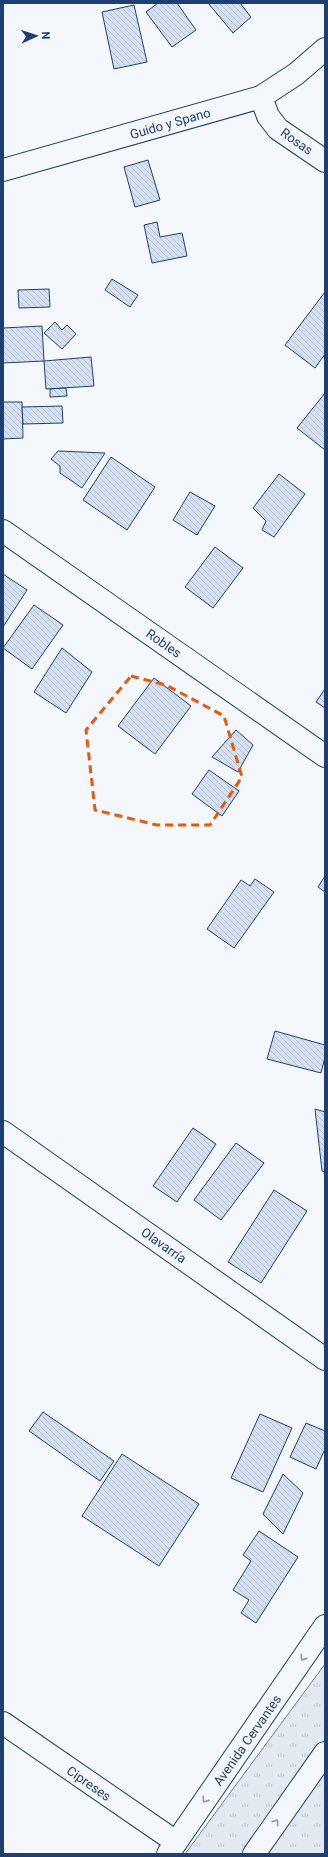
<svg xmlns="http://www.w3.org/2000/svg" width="328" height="1857" viewBox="0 0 328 1857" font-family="Roboto,sans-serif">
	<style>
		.grass { fill: url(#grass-tufts); stroke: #687fa3 }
		.building { fill: url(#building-back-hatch); stroke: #1d3f73 }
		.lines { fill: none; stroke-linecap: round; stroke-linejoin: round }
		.street-casing { stroke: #1d3f73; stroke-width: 24 }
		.secondary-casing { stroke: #1d3f73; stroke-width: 24 }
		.street { stroke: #f4f7fb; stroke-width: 22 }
		.secondary { stroke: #f4f7fb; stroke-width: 22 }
		.oneway { stroke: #889bb7 }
		.marked { fill: none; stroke: #e8590c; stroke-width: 3; stroke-dasharray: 8 5; stroke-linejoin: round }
		.labels { text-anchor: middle; stroke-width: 3; stroke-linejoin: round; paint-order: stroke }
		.street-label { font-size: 13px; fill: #1d3f73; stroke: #f4f7fb }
	</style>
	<defs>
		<pattern id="grass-tufts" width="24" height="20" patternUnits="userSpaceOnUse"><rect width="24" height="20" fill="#e3e9f0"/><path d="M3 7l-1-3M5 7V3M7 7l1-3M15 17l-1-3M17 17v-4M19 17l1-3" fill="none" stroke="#c2c9d1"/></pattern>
		<pattern id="building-back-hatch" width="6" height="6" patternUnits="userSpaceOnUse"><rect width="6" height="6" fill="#d5e0f0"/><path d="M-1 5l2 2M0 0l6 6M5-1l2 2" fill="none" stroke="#b6c1d1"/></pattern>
	</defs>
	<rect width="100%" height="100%" fill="#f4f7fb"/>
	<!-- grass -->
	<path class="grass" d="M 325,1664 L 325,1854 L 185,1854 Z"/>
	<!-- building -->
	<g class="building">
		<path d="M 158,3 L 177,3 L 196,30 L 172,47 L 146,12 Z"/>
		<path d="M 208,3 L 240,3 L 251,17 L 233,33 Z"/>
		<path d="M 134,5 L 147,62 L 114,69 L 102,12 Z"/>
		<path d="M 148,160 L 160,200 L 135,207 L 124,167 Z"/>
		<path d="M 157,222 L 160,237 L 182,233 L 187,256 L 152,263 L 144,225 Z"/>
		<path d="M 112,279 L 138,295 L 130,307 L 105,290 Z"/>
		<path d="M 49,289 L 50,307 L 19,308 L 18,290 Z"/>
		<path d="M 325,292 L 325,354 L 315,368 L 285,345 Z"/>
		<path d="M 55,322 L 62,330 L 67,325 L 76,334 L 62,349 L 44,333 Z"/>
		<path d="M 42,326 L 44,361 L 3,363 L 3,328 Z"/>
		<path d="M 91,357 L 94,386 L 46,389 L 44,361 Z"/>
		<path d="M 66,388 L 67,396 L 50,397 L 50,389 Z"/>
		<path d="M 325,393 L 325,450 L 297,428 Z"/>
		<path d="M 3,402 L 22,402 L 23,438 L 3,439 Z"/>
		<path d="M 62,406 L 63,423 L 23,424 L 22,407 Z"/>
		<path d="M 58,451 L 105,453 L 82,488 L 60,473 L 60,466 L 51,459 Z"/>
		<path d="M 111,457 L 155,487 L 127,530 L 83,500 Z"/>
		<path d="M 279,474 L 305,494 L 274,537 L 262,530 L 266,521 L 253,508 Z"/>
		<path d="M 190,492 L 215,506 L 197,535 L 173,520 Z"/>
		<path d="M 215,547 L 243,568 L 213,608 L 185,587 Z"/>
		<path d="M 3,574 L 27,590 L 3,627 Z"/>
		<path d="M 34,605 L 63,625 L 32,669 L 3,648 Z"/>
		<path d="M 62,648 L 92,672 L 66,713 L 34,692 Z"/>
		<path d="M 154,678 L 191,706 L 155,754 L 118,726 Z"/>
		<path d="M 325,689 L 325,708 L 316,702 Z"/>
		<path d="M 236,730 L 253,745 L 238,772 L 212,757 Z"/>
		<path d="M 209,770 L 239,791 L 222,816 L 192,794 Z"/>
		<path d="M 325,876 L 325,892 L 318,887 Z"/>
		<path d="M 255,879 L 274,892 L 234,948 L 207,929 L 241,880 L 250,886 Z"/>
		<path d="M 275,1031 L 325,1045 L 325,1057 L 321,1073 L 267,1059 Z"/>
		<path d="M 315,1109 L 325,1112 L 325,1172 L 322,1171 Z"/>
		<path d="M 193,1128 L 216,1144 L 177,1202 L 153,1186 Z"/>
		<path d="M 236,1143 L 264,1163 L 221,1220 L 194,1200 Z"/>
		<path d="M 274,1190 L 307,1211 L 261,1283 L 228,1262 Z"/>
		<path d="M 43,1412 L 114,1461 L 100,1481 L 29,1431 Z"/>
		<path d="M 260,1414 L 292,1428 L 263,1492 L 231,1478 Z"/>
		<path d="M 306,1423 L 325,1431 L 325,1449 L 316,1469 L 290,1457 Z"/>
		<path d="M 122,1454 L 199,1504 L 159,1566 L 82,1516 Z"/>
		<path d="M 283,1474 L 303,1493 L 283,1534 L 263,1514 Z"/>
		<path d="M 259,1531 L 298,1557 L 256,1623 L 241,1613 L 249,1600 L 233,1590 L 251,1561 L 243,1555 Z"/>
	</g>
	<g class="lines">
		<defs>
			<g id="street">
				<path d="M 261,97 L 268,116 L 278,129 L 325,161"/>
				<path d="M 3,170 L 261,97 L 296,74 L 325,49"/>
				<path d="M 3,531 L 325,756"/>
				<path d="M 3,1132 L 325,1359"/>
				<path d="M 3,1723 L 176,1842"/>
			</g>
			<g id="secondary">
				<path d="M 168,1854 L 325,1626"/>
				<path d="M 254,1854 L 325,1753"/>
			</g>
		</defs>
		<!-- street casing -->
		<use href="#street" class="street-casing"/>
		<!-- secondary casing -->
		<use href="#secondary" class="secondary-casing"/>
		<!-- street -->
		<use href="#street" class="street"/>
		<!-- secondary -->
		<use href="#secondary" class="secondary"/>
	</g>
	<!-- one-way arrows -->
	<defs><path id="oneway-chevron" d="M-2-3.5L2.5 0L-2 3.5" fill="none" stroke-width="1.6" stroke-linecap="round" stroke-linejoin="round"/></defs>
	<g class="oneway">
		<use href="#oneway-chevron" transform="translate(303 1658) rotate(125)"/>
		<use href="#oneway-chevron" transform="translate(205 1800) rotate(125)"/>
		<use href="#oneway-chevron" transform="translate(276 1822) rotate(-55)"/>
	</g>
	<!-- marked area -->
	<path class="marked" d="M 131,676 L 166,685 L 224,716 L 242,777 L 210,825 L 157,825 L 95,810 L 86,730 Z"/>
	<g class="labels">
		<!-- street labels -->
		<g class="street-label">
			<text transform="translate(170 123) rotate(-16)" y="5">Guido y Spano</text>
			<text transform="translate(297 141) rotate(35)" y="5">Rosas</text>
			<text transform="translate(164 643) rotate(35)" y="5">Robles</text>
			<text transform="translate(164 1245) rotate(35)" y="5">Olavarría</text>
			<text transform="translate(247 1740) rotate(-55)" y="5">Avenida Cervantes</text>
			<text transform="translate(89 1783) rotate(35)" y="5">Cipreses</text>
		</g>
	</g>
	<!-- border -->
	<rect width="328" height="1857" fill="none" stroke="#1d3f73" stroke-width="8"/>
	<!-- north arrow -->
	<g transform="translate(36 36) rotate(87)" stroke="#f4f7fb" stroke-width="3" paint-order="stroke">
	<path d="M0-3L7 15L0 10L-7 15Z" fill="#1d3f73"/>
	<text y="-6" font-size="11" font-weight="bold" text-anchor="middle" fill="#1d3f73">N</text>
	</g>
</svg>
